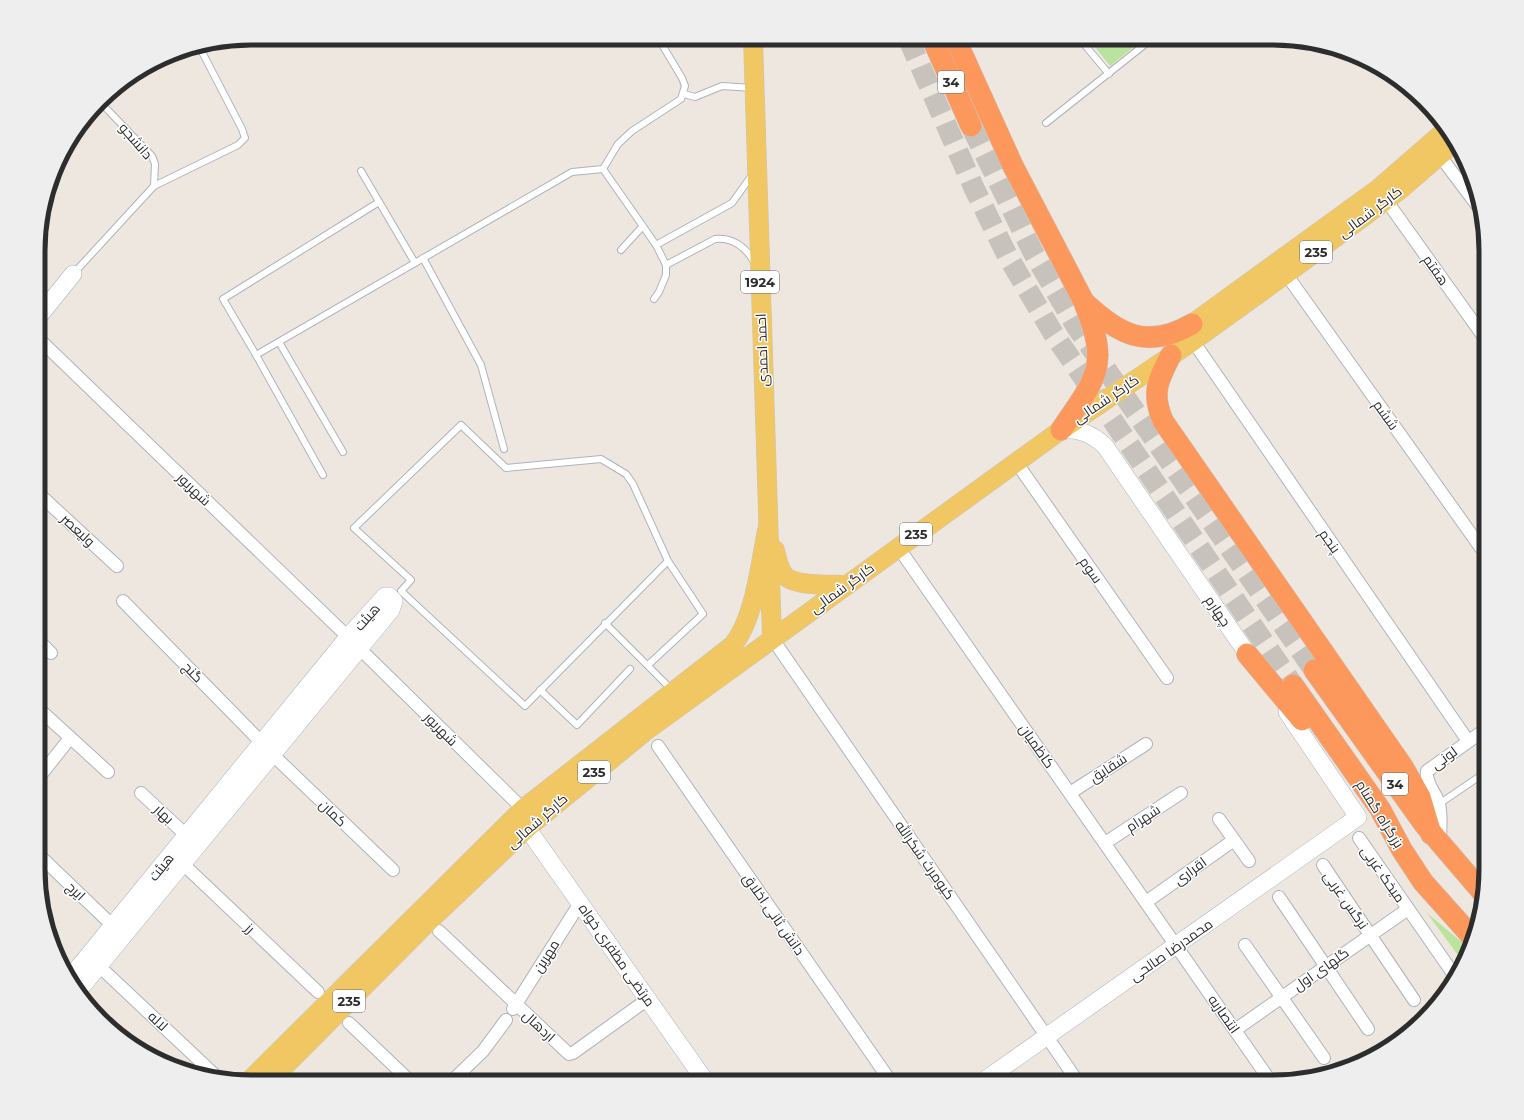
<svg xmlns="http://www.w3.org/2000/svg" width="1524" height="1120" viewBox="0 0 1524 1120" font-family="Montserrat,Cairo,sans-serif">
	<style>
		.green { fill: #bae49d }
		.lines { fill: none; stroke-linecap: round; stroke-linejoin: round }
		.highway-tunnel { stroke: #c7c2bc; stroke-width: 21; stroke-dasharray: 21 10; stroke-linecap: butt }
		.lane-casing { stroke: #b0b3bd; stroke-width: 8 }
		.street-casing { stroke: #b0b3bd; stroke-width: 14 }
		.secondary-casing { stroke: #b0b3bd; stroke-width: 18 }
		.primary-casing { stroke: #c8c8c8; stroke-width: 20 }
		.highway-casing { stroke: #c8c8c8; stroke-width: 22 }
		.lane { stroke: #fff; stroke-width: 6 }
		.street { stroke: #fff; stroke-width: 12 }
		.secondary { stroke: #fff; stroke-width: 17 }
		.primary { stroke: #f0c763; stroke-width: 19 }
		.highway { stroke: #fd985c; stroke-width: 21 }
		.labels { text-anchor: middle; stroke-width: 3; stroke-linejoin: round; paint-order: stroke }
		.shield { fill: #fff; stroke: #6c6c6c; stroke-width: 1 }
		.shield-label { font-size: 13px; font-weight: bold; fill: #2d2d2d }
		.street-label { font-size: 14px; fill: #2d2d2d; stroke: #fff }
		.rim { fill: none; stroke: #2d2d2d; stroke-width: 5 }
	</style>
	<rect width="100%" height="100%" fill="#eee7e0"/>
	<!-- green -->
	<g class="green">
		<path d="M 1088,38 L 1145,38 L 1110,66 Z"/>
		<path d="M 1427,913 L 1470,949 L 1463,962 Z"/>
	</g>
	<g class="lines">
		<!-- highway-tunnel -->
		<g class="highway-tunnel">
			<path d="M 908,38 L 974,188 L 1007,255 L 1053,333 L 1293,685"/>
			<path d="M 971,126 L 1034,254 L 1076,326 L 1314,670"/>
		</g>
		<defs>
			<g id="lane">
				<path d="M 1079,38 L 1109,74"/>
				<path d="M 684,94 L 695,97 L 722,86 L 753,88"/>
				<path d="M 101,103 L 152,156 L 155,164 L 154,186"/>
				<path d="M 1046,123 L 1153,38"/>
				<path d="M 603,169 L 618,144 L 632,131 L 681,99 L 685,86 L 682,78 L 658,38"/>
				<path d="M 361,171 L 415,263"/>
				<path d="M 656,245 L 732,203 L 752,175"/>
				<path d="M 621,250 L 642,227"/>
				<path d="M 423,258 L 481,365 L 504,449"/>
				<path d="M 666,265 L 715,239 C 732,237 746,247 754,262"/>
				<path d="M 74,273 L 154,186 L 238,145 L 245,138 L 242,129 L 200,48"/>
				<path d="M 279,342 L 343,452"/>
				<path d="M 256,355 L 223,299 L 379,202"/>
				<path d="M 323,475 L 256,355 L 572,172 L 603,169 L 656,245 L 666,265 L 666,275 L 659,292 L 654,299"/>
				<path d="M 605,623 L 672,690"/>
				<path d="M 648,665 L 703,614 L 668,561 L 633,484 L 626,474 L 601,459 L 506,468 L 461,425 L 354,528 L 411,580 L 401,591 L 525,706 L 668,561"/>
				<path d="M 540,690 L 577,725 L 630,669"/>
				<path d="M 1439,804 L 1486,772"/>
			</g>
			<g id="street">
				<path d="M 1440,156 L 1477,205"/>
				<path d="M 1386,200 L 1486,340"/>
				<path d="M 1286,274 L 1486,555"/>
				<path d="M 40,340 L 348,637"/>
				<path d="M 1193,341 L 1468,741"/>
				<path d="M 1016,462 L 1167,678"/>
				<path d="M 40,495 L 117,566"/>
				<path d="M 898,547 L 1271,1082"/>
				<path d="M 123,601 L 262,743"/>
				<path d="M 772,638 L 1078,1082"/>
				<path d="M 40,642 L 51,653"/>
				<path d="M 359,648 L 523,809"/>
				<path d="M 40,710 L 108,772"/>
				<path d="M 658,746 L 891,1082"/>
				<path d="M 273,755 L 393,870"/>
				<path d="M 40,776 L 70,738"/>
				<path d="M 141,793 L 187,836"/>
				<path d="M 1070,793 L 1146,744"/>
				<path d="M 1359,838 L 1452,972"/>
				<path d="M 1234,840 L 1249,861"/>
				<path d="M 1440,842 C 1440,830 1442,816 1439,804 C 1436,793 1425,783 1427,771 L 1486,729"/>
				<path d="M 1105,843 L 1181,793"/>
				<path d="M 40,856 L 113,926"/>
				<path d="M 183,864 L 318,992"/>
				<path d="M 1323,865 L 1414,1000"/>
				<path d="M 1279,897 L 1368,1029"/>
				<path d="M 1146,902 L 1234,840 L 1219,819"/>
				<path d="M 439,931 L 569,1054 L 573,1053 L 648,999"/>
				<path d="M 1245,945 L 1324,1058"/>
				<path d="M 99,966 L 217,1077"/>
				<path d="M 513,1009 L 580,903"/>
				<path d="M 349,1023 L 411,1082"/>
				<path d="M 1235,1030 L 1408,909"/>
				<path d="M 451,1082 L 483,1051 L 506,1020"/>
			</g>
			<g id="secondary">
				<path d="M 40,315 L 73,274"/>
				<path d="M 1061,430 C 1079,429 1091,433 1105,446 L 1255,665"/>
				<path d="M 527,828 L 706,1082"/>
				<path d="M 69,979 L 348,637 L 385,596 L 389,596 L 394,601 L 391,610 L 79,990"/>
				<path d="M 982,1082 L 1358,817 L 1287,712"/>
			</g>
			<g id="primary">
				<path d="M 753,38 L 772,638"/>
				<path d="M 1192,324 L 1378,189 L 1447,129"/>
				<path d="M 775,550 C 777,559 779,570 785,576 C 796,587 831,584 846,585"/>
				<path d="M 248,1082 L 523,809 L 733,645 C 756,616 760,562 768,526"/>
				<path d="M 269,1082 L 429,921 L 527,828 L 647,730 L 1061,430 L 1193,341 L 1286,274 L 1401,189 L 1455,142"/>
			</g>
			<g id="highway">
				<path d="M 932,38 L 971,126"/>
				<path d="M 955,38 L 1013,166 L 1084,302 C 1119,335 1147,350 1192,324"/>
				<path d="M 1171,355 C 1158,380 1151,393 1163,421 L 1403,767 L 1420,797 L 1431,834"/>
				<path d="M 1061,430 C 1096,378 1110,367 1085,305"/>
				<path d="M 1247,654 L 1302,720"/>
				<path d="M 1314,670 L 1424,824 L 1483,893"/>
				<path d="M 1293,685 L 1380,809 L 1402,850 L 1423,882 L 1473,938"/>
			</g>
		</defs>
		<!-- lane casing -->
		<use href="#lane" class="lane-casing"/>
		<!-- street casing -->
		<use href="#street" class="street-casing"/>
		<!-- secondary casing -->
		<use href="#secondary" class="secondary-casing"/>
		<!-- primary casing -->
		<use href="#primary" class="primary-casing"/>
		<!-- highway casing -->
		<use href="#highway" class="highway-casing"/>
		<!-- lane -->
		<use href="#lane" class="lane"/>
		<!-- street -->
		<use href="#street" class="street"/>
		<!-- secondary -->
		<use href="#secondary" class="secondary"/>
		<!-- primary -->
		<use href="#primary" class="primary"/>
		<!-- highway -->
		<use href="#highway" class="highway"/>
	</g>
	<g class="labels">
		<!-- shield labels -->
		<g class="shield">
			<rect x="938" y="71" width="26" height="22" rx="3"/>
			<rect x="1300" y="241" width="32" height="22" rx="3"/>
			<rect x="741" y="271" width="38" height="22" rx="3"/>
			<rect x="900" y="523" width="32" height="22" rx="3"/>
			<rect x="578" y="761" width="32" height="22" rx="3"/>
			<rect x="1382" y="773" width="26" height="22" rx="3"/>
			<rect x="333" y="990" width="32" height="22" rx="3"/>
		</g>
		<g class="shield-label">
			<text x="951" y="87">34</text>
			<text x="1316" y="257">235</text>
			<text x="760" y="287">1924</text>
			<text x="916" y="539">235</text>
			<text x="594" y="777">235</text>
			<text x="1395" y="789">34</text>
			<text x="349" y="1006">235</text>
		</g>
		<!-- street labels -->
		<g class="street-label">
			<text transform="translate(136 141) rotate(49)" y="5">دانشجو</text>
			<text transform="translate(1370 212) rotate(-37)" y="5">کارگر شمالی</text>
			<text transform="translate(1436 270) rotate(55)" y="5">هفتم</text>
			<text transform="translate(762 350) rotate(-92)" y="5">احمد احمدی</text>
			<text transform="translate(1106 399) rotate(-34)" y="5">کارگر شمالی</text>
			<text transform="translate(1386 415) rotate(55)" y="5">ششم</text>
			<text transform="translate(194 489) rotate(44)" y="5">شهریور</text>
			<text transform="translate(78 530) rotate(43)" y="5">ولیعصر</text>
			<text transform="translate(1330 541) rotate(55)" y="5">پنجم</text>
			<text transform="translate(1091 570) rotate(55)" y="5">سوم</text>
			<text transform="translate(842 588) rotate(-36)" y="5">کارگر شمالی</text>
			<text transform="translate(1218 611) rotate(56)" y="5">چهارم</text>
			<text transform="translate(367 617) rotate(-48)" y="5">هیئت</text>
			<text transform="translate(193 672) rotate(46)" y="5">گنج</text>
			<text transform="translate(441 729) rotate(45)" y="5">شهریور</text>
			<text transform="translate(1037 746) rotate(55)" y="5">کاظمیان</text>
			<text transform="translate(1444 758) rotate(-36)" y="5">لونی</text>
			<text transform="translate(1108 768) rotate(-33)" y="5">شقایق</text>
			<text transform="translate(333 813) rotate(44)" y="5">کمان</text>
			<text transform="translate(164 814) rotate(43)" y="5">بهار</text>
			<text transform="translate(1380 814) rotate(58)" y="5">بزرگراه گمنام</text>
			<text transform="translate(1143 818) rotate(-33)" y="5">شهرام</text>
			<text transform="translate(537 821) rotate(-41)" y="5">کارگر شمالی</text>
			<text transform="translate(925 860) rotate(55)" y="5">کیومرث شکرالله</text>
			<text transform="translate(161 867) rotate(-51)" y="5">هیئت</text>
			<text transform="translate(1190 871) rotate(-36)" y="5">اقراری</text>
			<text transform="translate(1383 874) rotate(55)" y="5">میخک غربی</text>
			<text transform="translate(76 891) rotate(44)" y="5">ایرج</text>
			<text transform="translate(1346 900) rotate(55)" y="5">نرگس غربی</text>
			<text transform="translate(774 914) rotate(55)" y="5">دانش ثانی اخلاق</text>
			<text transform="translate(250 928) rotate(43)" y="5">رز</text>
			<text transform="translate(1171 950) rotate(-35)" y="5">محمدرضا صالحی</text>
			<text transform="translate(617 955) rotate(55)" y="5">مرتضی مظفری خواه</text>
			<text transform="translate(546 956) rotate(-57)" y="5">مهرین</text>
			<text transform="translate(1321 969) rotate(-35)" y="5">گلهای اول</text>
			<text transform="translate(1224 1014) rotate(55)" y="5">انتصاریه</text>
			<text transform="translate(158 1021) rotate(43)" y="5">لاله</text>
			<text transform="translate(539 1026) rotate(43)" y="5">اردهال</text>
		</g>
	</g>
	<!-- crop -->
	<path d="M0 0H1524V1120H0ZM251 45H1273A206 206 0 0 1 1479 251V869A206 206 0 0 1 1273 1075H251A206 206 0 0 1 45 869V251A206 206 0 0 1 251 45Z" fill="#eee" fill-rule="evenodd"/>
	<path class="rim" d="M251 45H1273A206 206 0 0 1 1479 251V869A206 206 0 0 1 1273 1075H251A206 206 0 0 1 45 869V251A206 206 0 0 1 251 45Z"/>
</svg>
